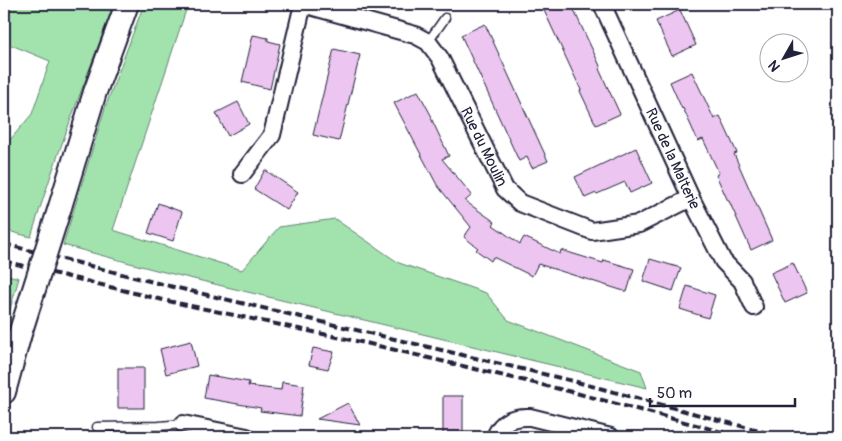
<svg xmlns="http://www.w3.org/2000/svg" width="842" height="441" viewBox="0 0 842 441" font-family="Pangolin,sans-serif">
	<style>
		.green { fill: #a2e3ad; stroke: #628274 }
		.building { fill: #ecc6f0; stroke: #22223b }
		.lines { fill: none; stroke-linecap: round; stroke-linejoin: round }
		.service-casing { stroke: #22223b; stroke-width: 11 }
		.minor-casing { stroke: #22223b; stroke-width: 20 }
		.secondary-casing { stroke: #22223b; stroke-width: 26 }
		.service { stroke: #fff; stroke-width: 8 }
		.minor { stroke: #fff; stroke-width: 16 }
		.secondary { stroke: #fff; stroke-width: 22 }
		.rail { stroke: #22223b; stroke-width: 4; stroke-dasharray: 8 4; stroke-linecap: butt }
		.secondary-bridge-casing { stroke: #22223b; stroke-width: 26; stroke-linecap: butt }
		.secondary-bridge { stroke: #fff; stroke-width: 22 }
		.labels { text-anchor: middle; stroke-width: 4; stroke-linejoin: round; paint-order: stroke }
		.street-label { font-size: 15px; fill: #22223b; stroke: #fff }
	</style>
	<rect width="100%" height="100%" fill="#fff"/>
	<filter id="ink" filterUnits="userSpaceOnUse"><feTurbulence type="fractalNoise" baseFrequency=".02" numOctaves="2"/><feDisplacementMap in="SourceGraphic" scale="10" xChannelSelector="R" yChannelSelector="G"/><feConvolveMatrix kernelMatrix="1 2 1 2 8 2 1 2 1" color-interpolation-filters="sRGB"/></filter>
	<g filter="url(#ink)">
		<!-- green -->
		<g class="green">
			<path d="M 4,4 L 114,4 C 85,81 55,158 31,237 L 4,230 L 4,170 L 9,154 L 4,152 L 4,147 L 32,114 L 50,61 L 4,42 Z"/>
			<path d="M 144,4 L 188,4 L 113,230 L 242,270 L 279,227 L 335,219 L 399,263 L 486,293 L 508,320 L 641,371 L 647,388 L 156,270 L 63,245 L 105,108 Z"/>
			<path d="M 4,274 L 19,278 L 4,330 Z"/>
		</g>
		<!-- building -->
		<g class="building">
			<path d="M 541,4 L 571,4 L 601,68 L 599,69 L 620,114 L 596,125 L 580,91 L 581,90 Z"/>
			<path d="M 680,10 L 696,45 L 672,56 L 656,21 Z"/>
			<path d="M 485,24 L 548,161 L 532,168 L 527,157 L 519,161 L 461,35 Z"/>
			<path d="M 253,35 L 268,38 L 268,41 L 280,44 L 270,89 L 242,82 Z"/>
			<path d="M 334,49 L 360,55 L 339,141 L 313,135 Z"/>
			<path d="M 692,72 L 714,119 L 720,116 L 737,153 L 734,154 L 772,240 L 751,250 L 729,201 L 728,201 L 716,175 L 719,173 L 703,139 L 698,141 L 683,108 L 682,109 L 670,82 Z"/>
			<path d="M 418,91 L 432,117 L 431,118 L 449,156 L 442,159 L 472,195 L 465,201 L 495,222 L 493,225 L 520,244 L 524,237 L 560,254 L 561,250 L 603,263 L 604,260 L 634,269 L 627,292 L 538,264 L 532,276 L 493,257 L 491,261 L 476,250 L 478,248 L 464,237 L 471,227 L 437,185 L 394,103 Z"/>
			<path d="M 238,102 L 249,124 L 228,136 L 216,113 Z"/>
			<path d="M 636,148 L 652,183 L 630,193 L 625,182 L 597,194 L 596,193 L 585,198 L 575,177 Z"/>
			<path d="M 265,170 L 298,192 L 287,210 L 254,189 Z"/>
			<path d="M 158,203 L 182,212 L 173,241 L 148,233 Z"/>
			<path d="M 650,259 L 681,268 L 673,291 L 643,281 Z"/>
			<path d="M 793,263 L 807,293 L 785,303 L 771,273 Z"/>
			<path d="M 687,286 L 715,295 L 708,318 L 680,309 Z"/>
			<path d="M 191,341 L 197,366 L 166,374 L 160,349 Z"/>
			<path d="M 313,348 L 334,352 L 328,369 L 309,365 Z"/>
			<rect x="118" y="368" width="26" height="40"/>
			<path d="M 208,375 L 249,382 L 248,386 L 281,390 L 282,382 L 304,385 L 300,416 L 260,411 L 261,408 L 204,398 Z"/>
			<rect x="443" y="396" width="20" height="41"/>
			<path d="M 348,403 L 360,425 L 317,419 Z"/>
		</g>
		<g class="lines">
			<defs>
				<g id="service">
					<path d="M 428,42 L 445,18"/>
					<path d="M 97,427 L 159,426 L 183,424"/>
				</g>
				<g id="minor">
					<path id="s1" d="M 303,4 L 415,35 L 428,42 L 440,58 L 505,189 L 520,203 L 592,231 L 639,224 L 691,198"/>
					<path id="s2" d="M 602,4 L 691,198 L 723,261 L 742,281 L 754,307"/>
					<path d="M 242,174 L 272,135 L 303,4"/>
					<path d="M 183,424 L 247,437"/>
					<path d="M 495,437 C 501,421 513,416 530,417 L 611,437"/>
				</g>
				<g id="secondary">
					<path d="M 60,207 L 95,92 L 127,4"/>
					<path d="M 4,392 L 19,337"/>
				</g>
			</defs>
			<!-- service casing -->
			<use href="#service" class="service-casing"/>
			<!-- minor casing -->
			<use href="#minor" class="minor-casing"/>
			<!-- secondary casing -->
			<use href="#secondary" class="secondary-casing"/>
			<!-- service -->
			<use href="#service" class="service"/>
			<!-- minor -->
			<use href="#minor" class="minor"/>
			<!-- secondary -->
			<use href="#secondary" class="secondary"/>
			<!-- rail -->
			<g class="rail">
				<path d="M 4,244 L 165,285 L 573,381 L 782,437"/>
				<path d="M 4,261 L 163,300 L 370,344 L 572,392 L 741,437"/>
			</g>
			<defs>
				<path id="secondary-bridge" d="M 19,337 L 60,207"/>
			</defs>
			<!-- secondary-bridge casing -->
			<use href="#secondary-bridge" class="secondary-bridge-casing"/>
			<!-- secondary-bridge -->
			<use href="#secondary-bridge" class="secondary-bridge"/>
		</g>
	</g>
	<g class="labels">
		<!-- street labels -->
		<g class="street-label">
			<text dy="5" stroke="none"><textPath href="#s1" startOffset="250">Rue du Moulin</textPath></text>
			<text dy="5" stroke="none"><textPath href="#s2" startOffset="170">Rue de la Malterie</textPath></text>
		</g>
	</g>
	<!-- margin -->
	<rect width="842" height="441" fill="none" stroke="#fff" stroke-width="20"/>
	<rect x="10" y="10" width="822" height="421" fill="none" stroke="#22223b" stroke-width="2" filter="url(#ink)"/>
	<!-- north arrow -->
	<g transform="translate(784 58) rotate(231)"><circle r="24" fill="#ffffff" stroke="#a7a7b1"/>
	<path d="M0-4L9 19L0 12L-9 19Z" fill="#22223b"/>
	<text y="-8" font-size="14" font-weight="bold" text-anchor="middle" fill="#22223b">N</text>
	</g>
	<!-- scale -->
	<path d="M650 398v8h145v-8" fill="none" stroke="#22223b" stroke-width="2.5"/>
	<text x="657" y="398" font-size="15" fill="#22223b" stroke="#ffffff" stroke-width="4" paint-order="stroke">50 m</text>
</svg>
